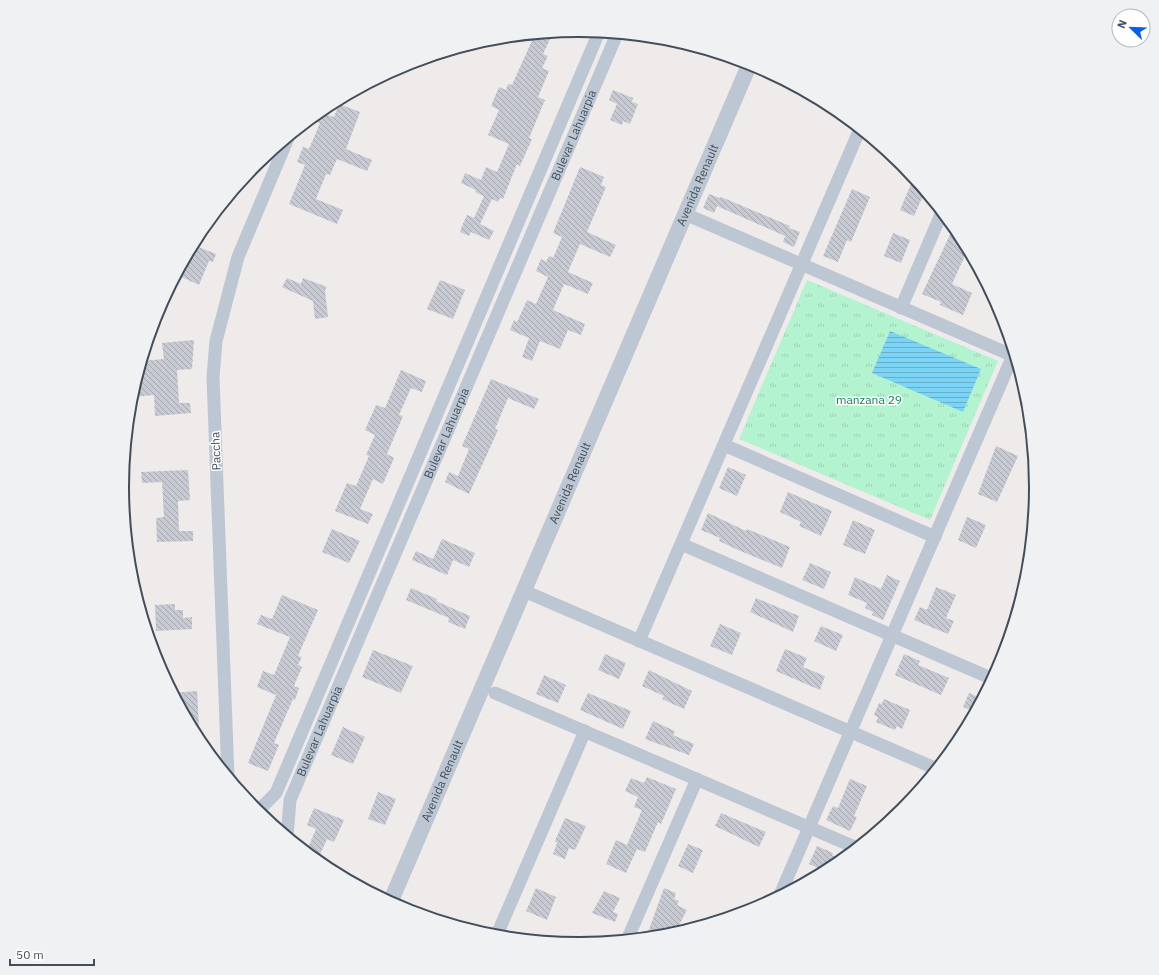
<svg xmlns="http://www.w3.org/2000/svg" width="1159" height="975" viewBox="0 0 1159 975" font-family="'IBM Plex Sans',sans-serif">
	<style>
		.park { fill: url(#park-tufts) }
		.water { fill: url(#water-rules) }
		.building { fill: url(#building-back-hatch) }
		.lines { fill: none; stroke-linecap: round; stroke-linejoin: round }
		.minor { stroke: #bdc7d3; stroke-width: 13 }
		.tertiary { stroke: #bdc7d3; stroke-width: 16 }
		.labels { text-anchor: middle; stroke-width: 3; stroke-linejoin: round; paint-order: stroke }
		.street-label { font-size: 12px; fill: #424e5b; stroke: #fff }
		.park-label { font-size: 12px; fill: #0c834f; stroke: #fff }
		.rim { fill: none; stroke: #424e5b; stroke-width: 2 }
	</style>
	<defs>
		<pattern id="park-tufts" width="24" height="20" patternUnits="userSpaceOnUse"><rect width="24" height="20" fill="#b3f3d0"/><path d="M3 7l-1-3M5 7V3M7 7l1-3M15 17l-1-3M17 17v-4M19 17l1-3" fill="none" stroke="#9bd2b5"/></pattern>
		<pattern id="water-rules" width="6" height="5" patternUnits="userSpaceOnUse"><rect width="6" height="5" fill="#7bd4f5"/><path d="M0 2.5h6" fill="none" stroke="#66aec9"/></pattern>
		<pattern id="building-back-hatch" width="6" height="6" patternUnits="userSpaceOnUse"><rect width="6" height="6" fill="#c7cad2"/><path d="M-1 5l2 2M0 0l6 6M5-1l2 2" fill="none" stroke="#a3a6ad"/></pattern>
	</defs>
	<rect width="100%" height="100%" fill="#efebeb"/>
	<!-- park -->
	<path class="park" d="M 807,280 L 998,361 L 930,520 L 739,439 Z"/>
	<!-- water -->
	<path class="water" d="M 890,331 L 981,369 L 963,412 L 872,373 Z"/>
	<!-- building -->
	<g class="building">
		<path d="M 553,33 L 543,54 L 548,56 L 542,68 L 549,71 L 538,97 L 545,100 L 529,138 L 532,139 L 520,166 L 517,164 L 503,199 L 500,198 L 498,202 L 492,199 L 480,224 L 494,231 L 489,240 L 471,232 L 469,236 L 460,232 L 462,226 L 467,215 L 474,218 L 484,196 L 475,192 L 476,190 L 461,183 L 465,173 L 481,180 L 486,167 L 497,172 L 509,144 L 488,135 L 499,110 L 491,106 L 499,87 L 506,90 L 508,84 L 512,85 L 535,34 Z"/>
		<path d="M 613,90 L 633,98 L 632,102 L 638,104 L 630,124 L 623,121 L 622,125 L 610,120 L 617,104 L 609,100 Z"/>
		<path d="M 339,104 L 360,112 L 346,149 L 372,160 L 367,171 L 337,159 L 330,175 L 326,174 L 316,199 L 343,210 L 337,224 L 289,204 L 305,165 L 297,162 L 303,147 L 309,149 L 320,123 L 316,122 L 319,112 L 334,117 Z"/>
		<path d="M 580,167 L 604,177 L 601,185 L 606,187 L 587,232 L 616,245 L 610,257 L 580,244 L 568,272 L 593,283 L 588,294 L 564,284 L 553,310 L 585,324 L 581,335 L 568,330 L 560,349 L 540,341 L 532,361 L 522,357 L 529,338 L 510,330 L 514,320 L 517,322 L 527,300 L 536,304 L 548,277 L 536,271 L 541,259 L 546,262 L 549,256 L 553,258 L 562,237 L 553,233 Z"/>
		<path d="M 914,177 L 925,191 L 914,216 L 900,210 Z"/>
		<path d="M 852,189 L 870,197 L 851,242 L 847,240 L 838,262 L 823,256 Z"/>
		<path d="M 709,194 L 720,198 L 721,197 L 790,226 L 789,228 L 800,232 L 794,247 L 783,242 L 785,236 L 717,206 L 714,213 L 703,208 Z"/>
		<path d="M 954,226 L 968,249 L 952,284 L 972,293 L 963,315 L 940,305 L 941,302 L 922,294 Z"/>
		<path d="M 893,233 L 910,240 L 901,263 L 884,256 Z"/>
		<path d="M 196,246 L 216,254 L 213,262 L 209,261 L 199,285 L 177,275 L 189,251 L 194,253 Z"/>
		<path d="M 287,278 L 301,284 L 303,278 L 327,287 L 325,290 L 328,317 L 315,319 L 313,301 L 282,287 Z"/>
		<path d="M 440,280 L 465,290 L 453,319 L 427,309 Z"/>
		<path d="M 194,340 L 192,369 L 177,370 L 179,403 L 190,403 L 191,413 L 155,416 L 154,395 L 134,397 L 134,388 L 142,361 L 164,359 L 162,343 Z"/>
		<path d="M 401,370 L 426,381 L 422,392 L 411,388 L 399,415 L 403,416 L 387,454 L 394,458 L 383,484 L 373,479 L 360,509 L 373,514 L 368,524 L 335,511 L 347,483 L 356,486 L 369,456 L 366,455 L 375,435 L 365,430 L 376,405 L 385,408 Z"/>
		<path d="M 491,379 L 539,399 L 534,409 L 508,398 L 495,429 L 498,430 L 469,494 L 445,482 L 449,472 L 458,476 L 469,449 L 462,446 Z"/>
		<path d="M 996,446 L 1018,456 L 997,502 L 978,494 Z"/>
		<path d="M 728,467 L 746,475 L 737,496 L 719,488 Z"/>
		<path d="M 188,470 L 190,500 L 178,501 L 179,531 L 193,531 L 193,541 L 157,542 L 156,518 L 164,517 L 162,482 L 142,483 L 141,472 Z"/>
		<path d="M 788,492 L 832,511 L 821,536 L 799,526 L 801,522 L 780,512 Z"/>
		<path d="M 708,513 L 746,531 L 747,529 L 790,547 L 782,568 L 738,550 L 719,541 L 720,538 L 701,530 Z"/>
		<path d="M 967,517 L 986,525 L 976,548 L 958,540 Z"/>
		<path d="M 853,520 L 875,530 L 865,554 L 843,545 Z"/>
		<path d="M 332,529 L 360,541 L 349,563 L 322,552 Z"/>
		<path d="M 442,539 L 475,553 L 469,567 L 453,560 L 447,575 L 412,560 L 416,551 L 433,559 Z"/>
		<path d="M 810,563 L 831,572 L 824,589 L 802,580 Z"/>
		<path d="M 887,575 L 900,581 L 883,620 L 872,615 L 873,612 L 865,608 L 867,603 L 848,595 L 855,577 L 881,589 Z"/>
		<path d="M 936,587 L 956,595 L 946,618 L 954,621 L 948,634 L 914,620 L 920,607 L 927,610 Z"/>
		<path d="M 411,588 L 437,599 L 436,601 L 470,616 L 465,629 L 448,622 L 449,618 L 406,600 Z"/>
		<path d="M 282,595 L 318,610 L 298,656 L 302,657 L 298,665 L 302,667 L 294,686 L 299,688 L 295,700 L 293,699 L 274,743 L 279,745 L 268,771 L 248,763 L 276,695 L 257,687 L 263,671 L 274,675 L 290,637 L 257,624 L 261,615 L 272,619 Z"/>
		<path d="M 756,598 L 799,616 L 793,632 L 750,612 Z"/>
		<path d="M 175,604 L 175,610 L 183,610 L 183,618 L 192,617 L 192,629 L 156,631 L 155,605 Z"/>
		<path d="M 720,624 L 741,633 L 732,655 L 710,646 Z"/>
		<path d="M 821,626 L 843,635 L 836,651 L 814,641 Z"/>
		<path d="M 785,649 L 807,658 L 803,667 L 825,676 L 820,690 L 776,671 Z"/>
		<path d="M 373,650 L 413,666 L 401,693 L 362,677 Z"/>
		<path d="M 605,654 L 626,663 L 619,679 L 598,670 Z"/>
		<path d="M 904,654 L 920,661 L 918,665 L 949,678 L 941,695 L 895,675 Z"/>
		<path d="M 649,670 L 692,691 L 684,709 L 662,699 L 664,696 L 642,686 Z"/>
		<path d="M 544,675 L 566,685 L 558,703 L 536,694 Z"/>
		<path d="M 197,691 L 200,743 L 187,720 L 186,704 L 179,704 L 173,693 Z"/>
		<path d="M 588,693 L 631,711 L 623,729 L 580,710 Z"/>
		<path d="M 969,693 L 983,699 L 976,712 L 963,707 Z"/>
		<path d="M 884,699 L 910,710 L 902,729 L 897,726 L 895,730 L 876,722 L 878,717 L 874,715 L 879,703 L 882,704 Z"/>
		<path d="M 653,721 L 675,731 L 673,735 L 694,744 L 689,755 L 645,739 Z"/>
		<path d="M 343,727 L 365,737 L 353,764 L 331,755 Z"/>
		<path d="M 647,777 L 676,789 L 661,824 L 658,822 L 645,852 L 637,849 L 626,873 L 606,864 L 616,840 L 627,845 L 642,810 L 634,807 L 638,797 L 625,791 L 631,778 L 644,783 Z"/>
		<path d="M 850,779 L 867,786 L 854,816 L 857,817 L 850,831 L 826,820 L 833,806 L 838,808 Z"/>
		<path d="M 378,792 L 396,799 L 385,825 L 368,819 Z"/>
		<path d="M 314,808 L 344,820 L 334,842 L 327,839 L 317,861 L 306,852 L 316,829 L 307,825 Z"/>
		<path d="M 721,813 L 766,832 L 759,847 L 715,826 Z"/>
		<path d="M 565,818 L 586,826 L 575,850 L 569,848 L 565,859 L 553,854 L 557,843 L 555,841 Z"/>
		<path d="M 688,844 L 703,850 L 693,873 L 678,866 Z"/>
		<path d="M 817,846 L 833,853 L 832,855 L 843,860 L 827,872 L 809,864 Z"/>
		<path d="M 536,888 L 556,897 L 547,920 L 526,911 Z"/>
		<path d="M 664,888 L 676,893 L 674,899 L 679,901 L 677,905 L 687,910 L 674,935 L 652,938 L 647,935 Z"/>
		<path d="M 604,891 L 620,898 L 613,912 L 618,914 L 615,922 L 592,913 Z"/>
	</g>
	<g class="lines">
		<!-- minor -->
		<g class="minor">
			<path d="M 685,214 L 1016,357"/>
			<path d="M 901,308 L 942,212"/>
			<path d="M 724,445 L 935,537"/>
			<path d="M 681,544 L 993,679"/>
			<path d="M 524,591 L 937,769"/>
			<path d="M 639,641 L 860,129"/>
			<path d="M 495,693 L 857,848"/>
			<path d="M 228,777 L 213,377 L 216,341 L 238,257 L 288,138"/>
			<path d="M 257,812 L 276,793 L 599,32"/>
			<path id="s1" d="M 287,836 L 290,800 L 617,34"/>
			<path d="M 779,897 L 1014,353"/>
			<path d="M 496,937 L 585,731"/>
			<path d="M 627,940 L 697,779"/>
		</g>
		<!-- tertiary -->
		<path class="tertiary" id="s2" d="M 390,903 L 750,63"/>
	</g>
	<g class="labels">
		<!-- street labels -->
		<g class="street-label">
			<text dy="4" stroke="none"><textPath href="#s1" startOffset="759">Bulevar Lahuarpia</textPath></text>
			<text dy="4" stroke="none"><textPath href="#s2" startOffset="781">Avenida Renault</textPath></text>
			<text dy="4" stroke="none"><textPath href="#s1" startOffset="435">Bulevar Lahuarpia</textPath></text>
			<text transform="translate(216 451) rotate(-92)" y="4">Paccha</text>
			<text dy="4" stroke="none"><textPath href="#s2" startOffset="457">Avenida Renault</textPath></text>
			<text dy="4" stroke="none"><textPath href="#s1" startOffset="111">Bulevar Lahuarpia</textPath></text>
			<text dy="4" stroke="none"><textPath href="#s2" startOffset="133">Avenida Renault</textPath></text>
		</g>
		<!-- park labels -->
		<g class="park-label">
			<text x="869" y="404">manzana 29</text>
		</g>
	</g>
	<!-- crop -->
	<path d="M0 0H1159V975H0ZM129 487a450 450 0 1 1 900 0a450 450 0 1 1-900 0Z" fill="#f0f1f2" fill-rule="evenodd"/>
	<path class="rim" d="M129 487a450 450 0 1 1 900 0a450 450 0 1 1-900 0Z"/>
	<!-- north arrow -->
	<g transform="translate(1131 28) rotate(293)"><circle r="19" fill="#ffffff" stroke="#b3b8bd"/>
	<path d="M0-3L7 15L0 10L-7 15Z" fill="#055def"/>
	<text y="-6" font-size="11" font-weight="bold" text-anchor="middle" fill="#424e5b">N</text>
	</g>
	<!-- scale -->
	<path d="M10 959v6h84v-6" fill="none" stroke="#424e5b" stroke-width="2"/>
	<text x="16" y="959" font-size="12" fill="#424e5b" stroke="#ffffff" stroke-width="3" paint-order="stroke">50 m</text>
</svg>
